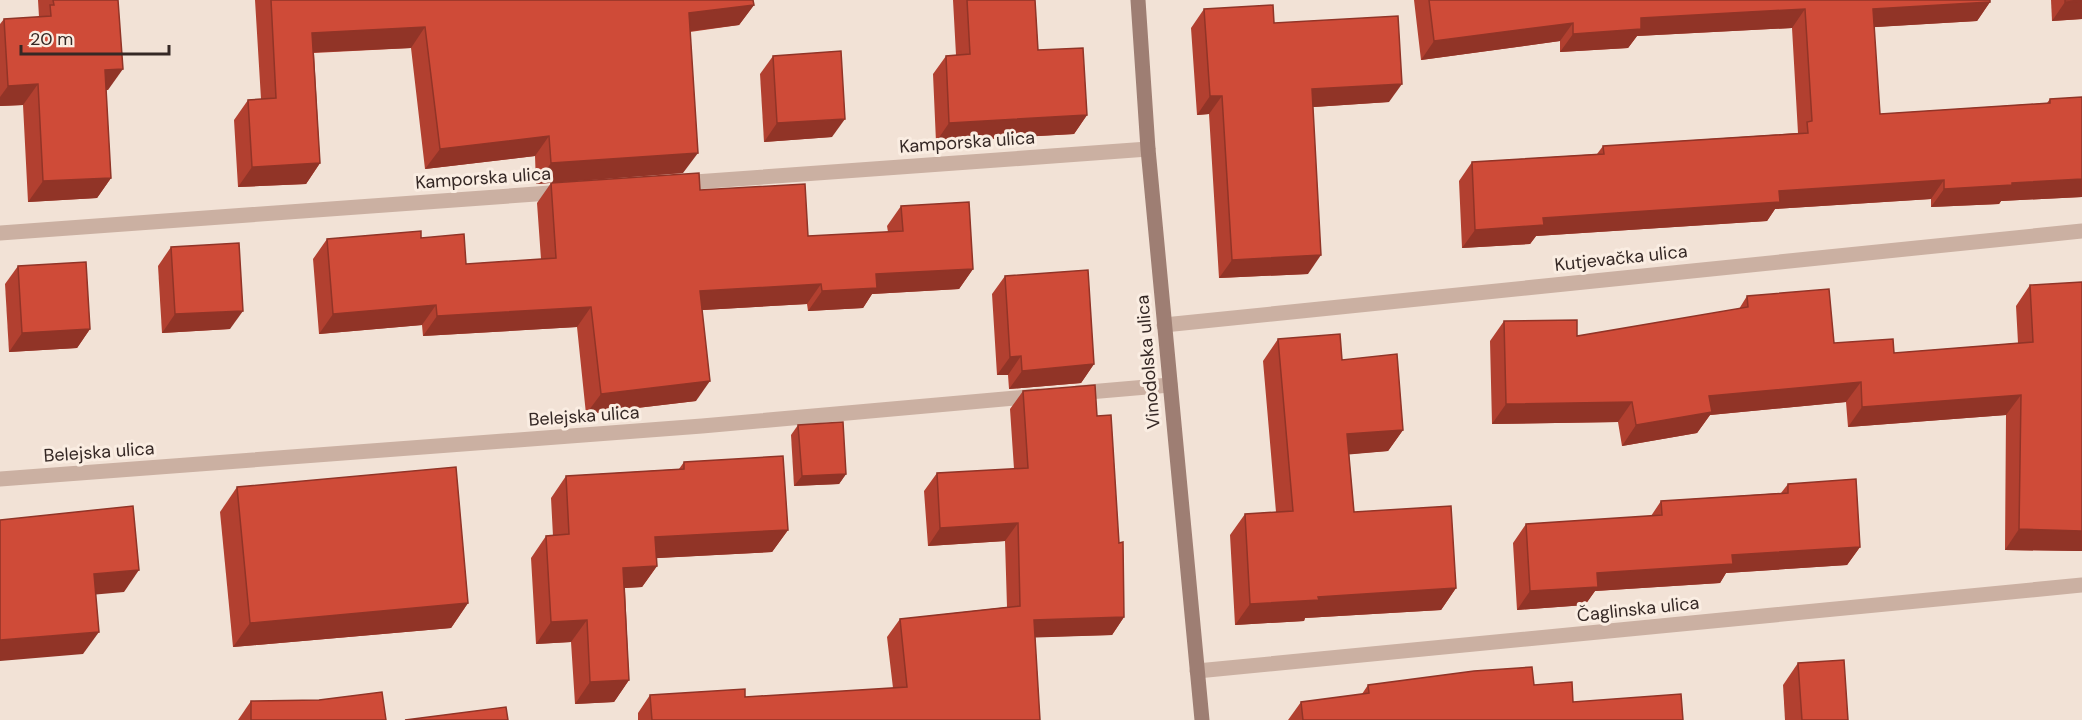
<svg xmlns="http://www.w3.org/2000/svg" width="2082" height="720" viewBox="0 0 2082 720" font-family="'DM Sans',sans-serif">
	<style>
		.lines { fill: none; stroke-linecap: round; stroke-linejoin: round }
		.street { stroke: #cbb0a2; stroke-width: 15 }
		.secondary { stroke: #9e7e73; stroke-width: 15 }
		.wall { fill: #b24030 }
		.shaded-wall { fill: #913427 }
		.building { fill: #cf4b38; stroke: #913427; stroke-width: 1.5 }
		.labels { text-anchor: middle; stroke-width: 6; stroke-linejoin: round; paint-order: stroke }
		.street-label { font-size: 18px; fill: #352825; stroke: #faede2 }
	</style>
	<rect width="100%" height="100%" fill="#f2e2d6"/>
	<g class="lines">
		<!-- street -->
		<g class="street">
			<path d="M 681,183 L 1148,149"/>
			<path d="M 0,233 L 564,192"/>
			<path d="M 1164,325 L 2082,231"/>
			<path d="M 1077,393 L 1170,385"/>
			<path d="M 0,479 L 702,426 L 1038,396"/>
			<path d="M 1197,671 L 2082,585"/>
		</g>
		<!-- secondary -->
		<path class="secondary" d="M 1138,0 L 1148,149 L 1202,720"/>
	</g>
	<!-- wall -->
	<g class="wall">
		<path d="M 38,0 L 118,0 L 108,90 L 106,90 L 111,178 L 97,198 L 28,202 L 23,105 L 0,106 L 0,24 L 4,19 L 39,17 Z"/>
		<path d="M 255,0 L 753,0 L 754,5 L 739,25 L 690,32 L 683,173 L 536,184 L 535,156 L 425,169 L 411,48 L 314,53 L 320,163 L 306,184 L 238,187 L 234,120 L 248,100 L 261,99 Z"/>
		<path d="M 953,0 L 1035,0 L 1038,50 L 1087,115 L 1074,134 L 936,142 L 933,74 L 946,56 L 956,55 Z"/>
		<path d="M 1414,0 L 1990,0 L 1990,2 L 1977,21 L 1874,27 L 1880,114 L 2047,103 L 2050,99 L 2082,97 L 2082,197 L 2001,201 L 1999,204 L 1931,207 L 1931,199 L 1775,209 L 1767,221 L 1536,236 L 1530,244 L 1462,248 L 1459,181 L 1472,162 L 1597,154 L 1603,146 L 1798,133 L 1792,28 L 1637,36 L 1628,48 L 1560,52 L 1560,41 L 1421,60 Z"/>
		<path d="M 2051,0 L 2082,0 L 2082,19 L 2052,21 Z"/>
		<path d="M 1204,9 L 1274,23 L 1389,102 L 1313,107 L 1308,274 L 1219,278 L 1209,114 L 1197,115 L 1191,28 Z"/>
		<path d="M 773,56 L 832,137 L 764,142 L 760,74 Z"/>
		<path d="M 551,183 L 700,190 L 808,236 L 888,232 L 887,226 L 901,206 L 973,269 L 959,289 L 872,294 L 863,308 L 808,311 L 807,304 L 702,310 L 696,401 L 586,414 L 577,327 L 423,336 L 422,325 L 319,334 L 313,259 L 327,239 L 421,238 L 466,264 L 541,259 L 537,203 Z"/>
		<path d="M 171,247 L 230,329 L 162,333 L 158,266 Z"/>
		<path d="M 18,266 L 90,329 L 77,348 L 9,352 L 5,284 Z"/>
		<path d="M 1005,276 L 1094,364 L 1081,383 L 1009,389 L 1008,375 L 997,375 L 992,294 Z"/>
		<path d="M 2030,285 L 2082,551 L 2005,550 L 2006,415 L 1848,427 L 1846,402 L 1710,415 L 1697,433 L 1622,446 L 1618,422 L 1492,424 L 1490,341 L 1504,321 L 1577,336 L 1739,309 L 1747,296 L 1834,343 L 1894,353 L 2018,343 L 2016,306 Z"/>
		<path d="M 1278,339 L 1342,360 L 1403,430 L 1388,451 L 1349,454 L 1354,512 L 1456,588 L 1441,610 L 1305,618 L 1304,621 L 1235,625 L 1230,535 L 1245,514 L 1276,512 L 1263,361 Z"/>
		<path d="M 1023,391 L 1097,416 L 1119,543 L 1124,617 L 1112,635 L 1035,637 L 1040,720 L 638,720 L 638,713 L 650,695 L 745,697 L 893,688 L 887,637 L 900,619 L 1007,607 L 1005,541 L 928,546 L 924,491 L 937,473 L 1014,469 L 1010,409 Z"/>
		<path d="M 798,425 L 846,474 L 839,484 L 794,486 L 791,435 Z"/>
		<path d="M 684,462 L 788,530 L 772,552 L 656,558 L 657,566 L 642,587 L 625,588 L 629,680 L 614,702 L 575,704 L 571,642 L 536,644 L 531,558 L 546,536 L 553,536 L 551,498 L 566,476 L 679,469 Z"/>
		<path d="M 1788,484 L 1860,547 L 1847,565 L 1726,573 L 1720,583 L 1595,591 L 1585,605 L 1517,610 L 1513,543 L 1526,524 L 1651,516 L 1661,501 L 1781,493 Z"/>
		<path d="M 237,487 L 468,603 L 451,628 L 233,647 L 220,512 Z"/>
		<path d="M 1798,663 L 1848,720 L 1785,720 L 1783,685 Z"/>
		<path d="M 1368,685 L 1534,685 L 1573,702 L 1683,720 L 1288,720 L 1301,702 L 1362,694 Z"/>
		<path d="M 251,701 L 386,720 L 238,720 Z"/>
	</g>
	<!-- shaded-wall -->
	<g class="shaded-wall">
		<path d="M 2082,1 L 2082,19 L 2052,21 L 2065,2 Z"/>
		<path d="M 1990,2 L 1977,21 L 1860,28 L 1873,9 Z"/>
		<path d="M 754,5 L 739,25 L 675,33 L 689,13 Z"/>
		<path d="M 1805,9 L 1792,28 L 1637,36 L 1628,48 L 1560,52 L 1573,34 L 1641,18 Z"/>
		<path d="M 1573,23 L 1560,41 L 1421,60 L 1434,41 Z"/>
		<path d="M 425,27 L 411,48 L 298,53 L 312,33 Z"/>
		<path d="M 123,69 L 108,90 L 90,91 L 105,70 Z"/>
		<path d="M 38,84 L 23,105 L 0,106 L 0,97 L 8,86 Z"/>
		<path d="M 1402,84 L 1389,102 L 1299,108 L 1312,89 Z"/>
		<path d="M 1210,96 L 1222,96 L 1209,114 L 1197,115 Z"/>
		<path d="M 1087,115 L 1074,134 L 936,142 L 949,123 Z"/>
		<path d="M 845,119 L 832,137 L 764,142 L 777,123 Z"/>
		<path d="M 549,136 L 535,156 L 425,169 L 440,149 Z"/>
		<path d="M 698,153 L 683,173 L 536,184 L 551,163 Z"/>
		<path d="M 320,163 L 306,184 L 238,187 L 252,167 Z"/>
		<path d="M 111,178 L 97,198 L 28,202 L 43,181 Z"/>
		<path d="M 2082,179 L 2082,197 L 2001,201 L 1999,204 L 1931,207 L 1944,189 L 2012,183 Z"/>
		<path d="M 1944,180 L 1931,199 L 1775,209 L 1767,221 L 1536,236 L 1530,244 L 1462,248 L 1475,230 L 1543,218 L 1779,191 Z"/>
		<path d="M 1321,255 L 1308,274 L 1219,278 L 1232,260 Z"/>
		<path d="M 973,269 L 959,289 L 872,294 L 863,308 L 808,311 L 822,291 L 876,274 Z"/>
		<path d="M 821,284 L 807,304 L 686,311 L 700,291 Z"/>
		<path d="M 436,305 L 422,325 L 319,334 L 333,314 Z"/>
		<path d="M 591,307 L 577,327 L 423,336 L 437,316 Z"/>
		<path d="M 243,311 L 230,329 L 162,333 L 175,314 Z"/>
		<path d="M 90,329 L 77,348 L 9,352 L 22,333 Z"/>
		<path d="M 1021,356 L 1008,375 L 997,375 L 1010,357 Z"/>
		<path d="M 1094,364 L 1081,383 L 1009,389 L 1022,371 Z"/>
		<path d="M 710,381 L 696,401 L 586,414 L 601,394 Z"/>
		<path d="M 1861,382 L 1846,402 L 1710,415 L 1697,433 L 1622,446 L 1636,425 L 1709,396 Z"/>
		<path d="M 2021,395 L 2006,415 L 1848,427 L 1862,407 Z"/>
		<path d="M 1632,402 L 1618,422 L 1492,424 L 1506,404 Z"/>
		<path d="M 1403,430 L 1388,451 L 1332,456 L 1347,434 Z"/>
		<path d="M 846,474 L 839,484 L 794,486 L 802,476 Z"/>
		<path d="M 1018,523 L 1005,541 L 928,546 L 940,528 Z"/>
		<path d="M 2019,529 L 2082,531 L 2082,551 L 2005,550 Z"/>
		<path d="M 788,530 L 772,552 L 640,559 L 655,537 Z"/>
		<path d="M 1860,547 L 1847,565 L 1726,573 L 1720,583 L 1595,591 L 1585,605 L 1517,610 L 1530,591 L 1597,573 L 1732,555 Z"/>
		<path d="M 657,566 L 642,587 L 608,589 L 623,568 Z"/>
		<path d="M 139,570 L 124,592 L 79,596 L 94,574 Z"/>
		<path d="M 1456,588 L 1441,610 L 1305,618 L 1304,621 L 1235,625 L 1250,604 L 1318,597 Z"/>
		<path d="M 468,603 L 451,628 L 233,647 L 250,623 Z"/>
		<path d="M 1124,617 L 1112,635 L 1021,638 L 1034,620 Z"/>
		<path d="M 587,620 L 571,642 L 536,644 L 551,622 Z"/>
		<path d="M 99,632 L 83,654 L 0,661 L 0,640 Z"/>
		<path d="M 629,680 L 614,702 L 575,704 L 590,682 Z"/>
	</g>
	<!-- building -->
	<g class="building">
		<path d="M 53,0 L 118,0 L 123,69 L 105,70 L 111,178 L 43,181 L 38,84 L 8,86 L 4,19 L 51,16 L 50,5 L 54,5 Z"/>
		<path d="M 271,0 L 753,0 L 754,5 L 689,13 L 698,153 L 551,163 L 549,136 L 440,149 L 425,27 L 312,33 L 320,163 L 252,167 L 248,100 L 276,98 Z"/>
		<path d="M 967,0 L 1035,0 L 1038,50 L 1083,48 L 1087,115 L 949,123 L 946,56 L 970,54 Z"/>
		<path d="M 1429,0 L 1990,0 L 1990,2 L 1873,9 L 1880,114 L 2050,103 L 2050,99 L 2082,97 L 2082,179 L 2012,183 L 2012,185 L 1944,189 L 1944,180 L 1779,191 L 1780,202 L 1543,218 L 1544,225 L 1475,230 L 1472,162 L 1604,154 L 1603,146 L 1808,133 L 1807,122 L 1812,121 L 1805,9 L 1641,18 L 1641,29 L 1573,34 L 1573,23 L 1434,41 Z"/>
		<path d="M 2065,0 L 2082,0 L 2082,1 L 2065,2 Z"/>
		<path d="M 1273,5 L 1274,23 L 1398,16 L 1402,84 L 1312,89 L 1321,255 L 1232,260 L 1222,96 L 1210,96 L 1204,9 Z"/>
		<path d="M 841,51 L 845,119 L 777,123 L 773,56 Z"/>
		<path d="M 699,173 L 700,190 L 805,184 L 808,236 L 903,231 L 901,206 L 969,202 L 973,269 L 876,274 L 877,288 L 822,291 L 821,284 L 700,291 L 710,381 L 601,394 L 591,307 L 437,316 L 436,305 L 333,314 L 327,239 L 421,231 L 421,238 L 464,234 L 466,264 L 556,258 L 551,183 Z"/>
		<path d="M 239,243 L 243,311 L 175,314 L 171,247 Z"/>
		<path d="M 86,262 L 90,329 L 22,333 L 18,266 Z"/>
		<path d="M 1088,270 L 1094,364 L 1022,371 L 1021,356 L 1010,357 L 1005,276 Z"/>
		<path d="M 2082,282 L 2082,531 L 2019,529 L 2021,395 L 1862,407 L 1861,382 L 1709,396 L 1712,412 L 1636,425 L 1632,402 L 1506,404 L 1504,321 L 1577,320 L 1577,336 L 1748,307 L 1747,296 L 1829,289 L 1834,343 L 1893,339 L 1894,353 L 2033,342 L 2030,285 Z"/>
		<path d="M 1340,334 L 1342,360 L 1397,354 L 1403,430 L 1347,434 L 1354,512 L 1451,506 L 1456,588 L 1318,597 L 1319,600 L 1250,604 L 1245,514 L 1293,511 L 1278,339 Z"/>
		<path d="M 1095,385 L 1097,416 L 1111,415 L 1119,543 L 1123,542 L 1124,617 L 1034,620 L 1040,720 L 652,720 L 650,695 L 745,689 L 745,697 L 907,687 L 900,619 L 1020,606 L 1018,523 L 940,528 L 937,473 L 1028,468 L 1023,391 Z"/>
		<path d="M 843,422 L 846,474 L 802,476 L 798,425 Z"/>
		<path d="M 783,456 L 788,530 L 655,537 L 657,566 L 623,568 L 629,680 L 590,682 L 587,620 L 551,622 L 546,536 L 569,534 L 566,476 L 684,469 L 684,462 Z"/>
		<path d="M 456,467 L 468,603 L 250,623 L 237,487 Z"/>
		<path d="M 1856,479 L 1860,547 L 1732,555 L 1733,564 L 1597,573 L 1598,587 L 1530,591 L 1526,524 L 1662,515 L 1661,501 L 1788,493 L 1788,484 Z"/>
		<path d="M 133,506 L 139,570 L 94,574 L 99,632 L 0,640 L 0,520 Z"/>
		<path d="M 1844,660 L 1848,720 L 1802,720 L 1798,663 Z"/>
		<path d="M 1532,667 L 1534,685 L 1572,682 L 1573,702 L 1681,694 L 1683,720 L 1303,720 L 1301,702 L 1369,693 L 1368,685 L 1474,671 Z"/>
		<path d="M 382,692 L 386,720 L 251,720 L 251,701 L 319,700 Z"/>
		<path d="M 506,707 L 508,720 L 405,720 Z"/>
	</g>
	<g class="labels">
		<!-- street labels -->
		<g class="street-label">
			<text transform="translate(967 142) rotate(-4)" y="6">Kamporska ulica</text>
			<text transform="translate(483 178) rotate(-4)" y="6">Kamporska ulica</text>
			<text transform="translate(1621 258) rotate(-6)" y="6">Kutjevačka ulica</text>
			<text transform="translate(1148 362) rotate(-95)" y="6">Vinodolska ulica</text>
			<text transform="translate(584 416) rotate(-4)" y="6">Belejska ulica</text>
			<text transform="translate(99 452) rotate(-4)" y="6">Belejska ulica</text>
			<text transform="translate(1638 609) rotate(-6)" y="6">Čaglinska ulica</text>
		</g>
	</g>
	<!-- scale -->
	<path d="M21 45v9h148v-9" fill="none" stroke="#352825" stroke-width="3"/>
	<text x="30" y="45" font-size="18" fill="#352825" stroke="#faede2" stroke-width="4.5" paint-order="stroke">20 m</text>
</svg>
